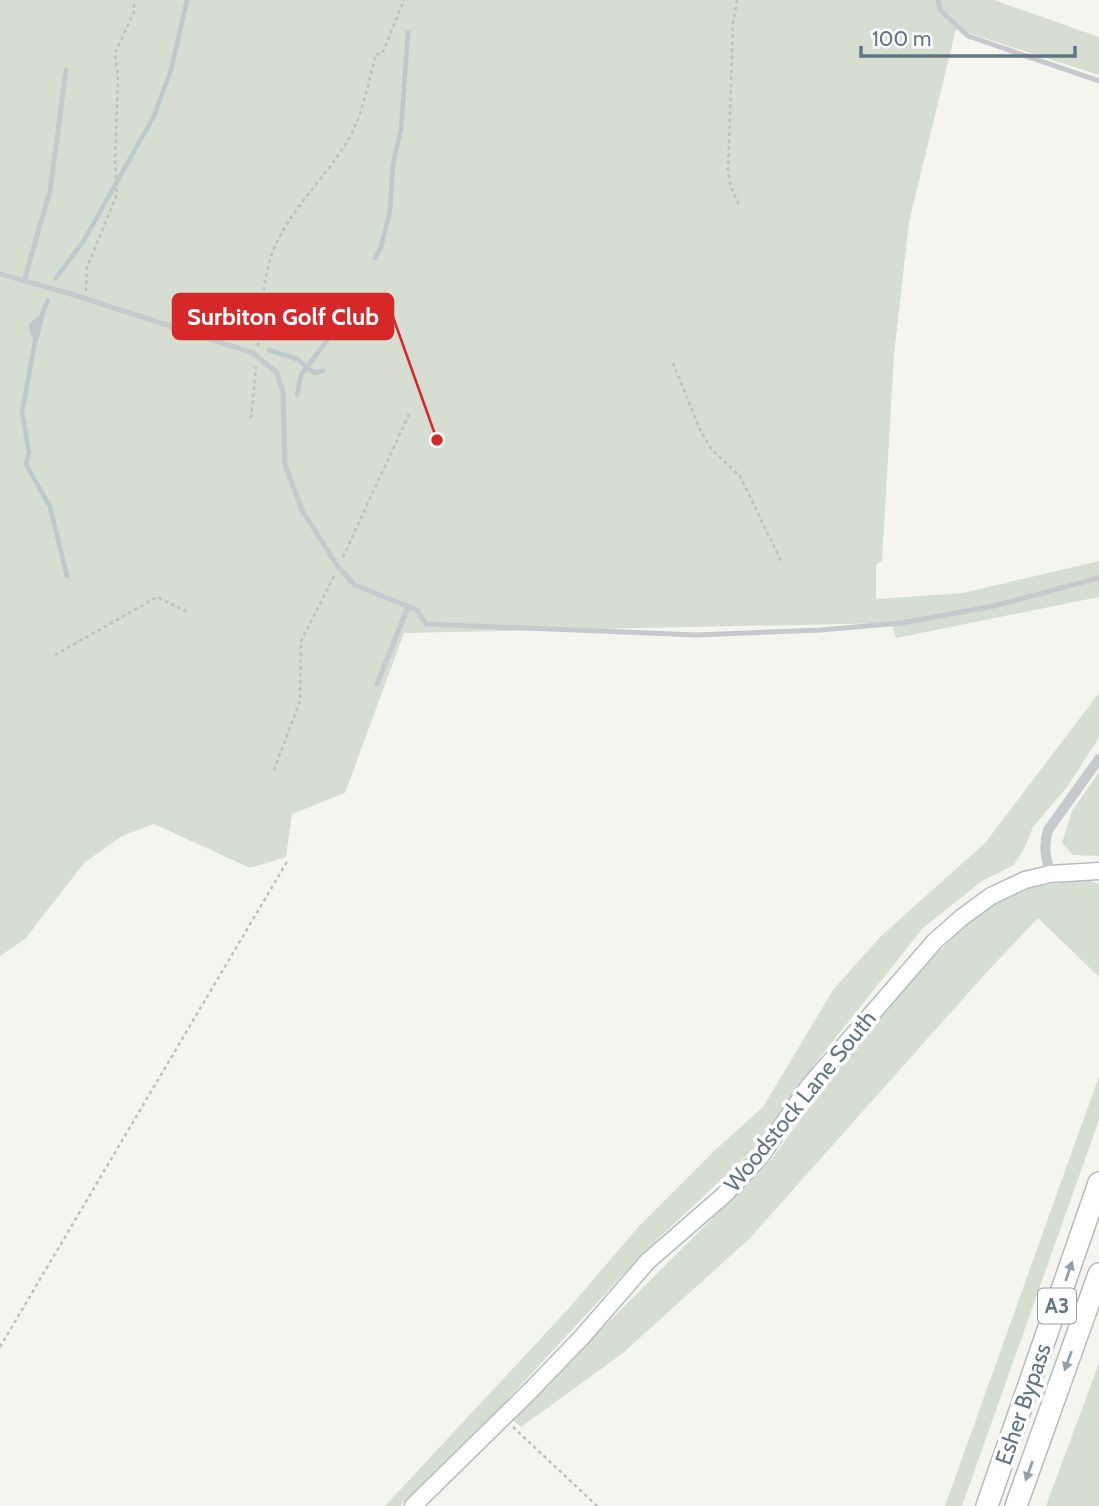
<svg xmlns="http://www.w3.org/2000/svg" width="1099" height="1506" viewBox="0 0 1099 1506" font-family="Cabin,sans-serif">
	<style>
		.green { fill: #d6ddd1 }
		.water { fill: #bccace }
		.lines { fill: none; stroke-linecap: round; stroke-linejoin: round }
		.stream { stroke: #bccace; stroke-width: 4.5 }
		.secondary-casing { stroke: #b6bcc0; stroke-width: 19 }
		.highway-casing { stroke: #b6babd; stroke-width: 24 }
		.path { stroke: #bdc0c2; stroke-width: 2.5; stroke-dasharray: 3.5 3.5; stroke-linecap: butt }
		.lane { stroke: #c7cacd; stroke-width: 5 }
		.street { stroke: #c7cacd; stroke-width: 10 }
		.secondary { stroke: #fff; stroke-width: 16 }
		.highway { stroke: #fff; stroke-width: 21 }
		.oneway { fill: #909fa9 }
		.labels { text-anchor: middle; stroke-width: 7; stroke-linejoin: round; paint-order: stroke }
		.shield { fill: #fff; stroke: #909fa9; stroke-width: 2 }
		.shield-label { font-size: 21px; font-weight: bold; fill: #617684 }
		.street-label { font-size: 23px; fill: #617684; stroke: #fff }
		.leader { fill: none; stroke: #d62828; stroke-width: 2.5 }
		.callout-dot { fill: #d62828; stroke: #fff; stroke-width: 2.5 }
		.callout { fill: #d62828; stroke: #d62828; stroke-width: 2.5 }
		.callout-label { font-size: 24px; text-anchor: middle; font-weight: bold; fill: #fff }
	</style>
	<rect width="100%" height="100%" fill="#f5f5f0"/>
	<!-- green -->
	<g class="green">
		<path d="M 0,0 L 994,0 L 1099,37 L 1099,75 L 956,29 L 909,222 L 894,355 L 882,561 L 876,565 L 876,599 L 963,593 L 1099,561 L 1099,597 L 896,638 L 891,623 L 404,633 L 345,793 L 292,814 L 286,857 L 250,868 L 154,824 L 122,836 L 84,863 L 25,939 L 0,956 Z"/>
		<path d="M 1099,693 L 1099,738 L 1067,787 L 1033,827 L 1025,847 L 1014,865 L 982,881 L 923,928 L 814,1065 L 755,1148 L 644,1252 L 496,1412 L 400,1506 L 385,1506 L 570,1307 L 639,1226 L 714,1151 L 763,1107 L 833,990 L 880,937 L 985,843 Z"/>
		<path d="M 1099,772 L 1099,856 L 1073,855 L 1062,843 L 1072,811 Z"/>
		<path d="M 1087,880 L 1099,884 L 1099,977 L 1038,918 L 986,973 L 750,1238 L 623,1353 L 521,1427 L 511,1419 L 771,1160 L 833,1074 L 889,1006 L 934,956 L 976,916 L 1008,895 L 1035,886 Z"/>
		<path d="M 1099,1076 L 1099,1120 L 962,1506 L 945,1506 Z"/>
		<path d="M 1099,1363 L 1099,1506 L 1046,1506 Z"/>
	</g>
	<!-- water -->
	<path class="water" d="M 41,316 L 44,318 L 37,344 L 30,333 L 29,325 L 33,320 Z"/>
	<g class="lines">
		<!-- stream -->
		<g class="stream">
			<path d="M 375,258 L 381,247 L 390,211 L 393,163 L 401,130 L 408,33"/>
			<path d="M 56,278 L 83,242 L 154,116 L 171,70 L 187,0"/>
			<path d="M 40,320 L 48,300"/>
			<path d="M 36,336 L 22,412 L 29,453 L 26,464 L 50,507 L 67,576"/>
			<path d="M 269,350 L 297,359 L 314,373 L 323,371"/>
			<path d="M 297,395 L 301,375 L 335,330"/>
		</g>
		<defs>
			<path id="secondary" d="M 413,1506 L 531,1390 L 582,1337 L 648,1261 L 724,1195 L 761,1156 L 809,1086 L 935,941 L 961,918 L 991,896 L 1025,880 L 1050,874 L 1099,871"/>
			<g id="highway">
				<path d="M 987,1506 L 1099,1183"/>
				<path d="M 1016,1506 L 1099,1274"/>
			</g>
		</defs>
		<!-- secondary casing -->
		<use href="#secondary" class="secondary-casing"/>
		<!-- highway casing -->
		<use href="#highway" class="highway-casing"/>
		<!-- path -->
		<g class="path">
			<path d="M 737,0 L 733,24 L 728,172 L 731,187 L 740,207"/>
			<path d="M 86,291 L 87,267 L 117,194 L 115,162 L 118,78 L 115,53 L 134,12 L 134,0"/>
			<path d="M 258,346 C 262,314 262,276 275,246 C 292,208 323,180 345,145 C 362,119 368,84 376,54 L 382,54 L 404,0"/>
			<path d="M 673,363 L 701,432 L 712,450 L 740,476 L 781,561"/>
			<path d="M 251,418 L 256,367"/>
			<path d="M 343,557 L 410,412"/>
			<path d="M 55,655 L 157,597 L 190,613"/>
			<path d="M 274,770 L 300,701 L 301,641 L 334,576"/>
			<path d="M 0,1347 L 288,860"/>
			<path d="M 513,1427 L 597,1506"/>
		</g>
		<!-- lane -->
		<g class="lane">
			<path d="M 938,0 L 940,10 L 968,36 L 1099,81"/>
			<path d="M 0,274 L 71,294 L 253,353 L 277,373 L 283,392 L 285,465 L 302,510 L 338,567 L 355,585 L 417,610 L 426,624 L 696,635 L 821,630 L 901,623 L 994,606 L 1099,578"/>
			<path d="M 24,281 L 50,191 L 66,70"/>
			<path d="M 377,684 L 408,607"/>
		</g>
		<!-- street -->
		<path class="street" d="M 1050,874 C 1046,858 1043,846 1048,830 L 1099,759"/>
		<!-- secondary -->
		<use href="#secondary" class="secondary"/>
		<!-- highway -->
		<use href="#highway" class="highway"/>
	</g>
	<!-- one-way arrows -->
	<defs><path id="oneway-solid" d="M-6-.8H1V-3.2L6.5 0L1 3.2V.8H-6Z" transform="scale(1.75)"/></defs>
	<g class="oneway">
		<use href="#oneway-solid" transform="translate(1069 1271) rotate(-71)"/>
		<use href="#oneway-solid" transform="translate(1068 1361) rotate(110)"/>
		<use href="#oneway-solid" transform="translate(1029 1471) rotate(110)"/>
	</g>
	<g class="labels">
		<!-- shield labels -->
		<rect class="shield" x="1038" y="1288.5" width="38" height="35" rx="5"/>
		<g class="shield-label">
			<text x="1057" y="1313">A3</text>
		</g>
		<!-- street labels -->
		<g class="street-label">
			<text transform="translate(800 1101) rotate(-51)" y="8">Woodstock Lane South</text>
			<text transform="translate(1023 1404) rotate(-71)" y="8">Esher Bypass</text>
		</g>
	</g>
	<!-- callouts -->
	<path class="leader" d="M437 440L393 317"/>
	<circle class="callout-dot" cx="437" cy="440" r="7"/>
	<rect class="callout" x="173" y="294" width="220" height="45" rx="7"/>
	<g class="callout-label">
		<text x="283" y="325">Surbiton Golf Club</text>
	</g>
	<!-- scale -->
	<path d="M861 46v10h214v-10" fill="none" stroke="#617684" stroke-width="3.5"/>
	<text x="872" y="46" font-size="21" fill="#617684" stroke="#ffffff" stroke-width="5" paint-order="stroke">100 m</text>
</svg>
